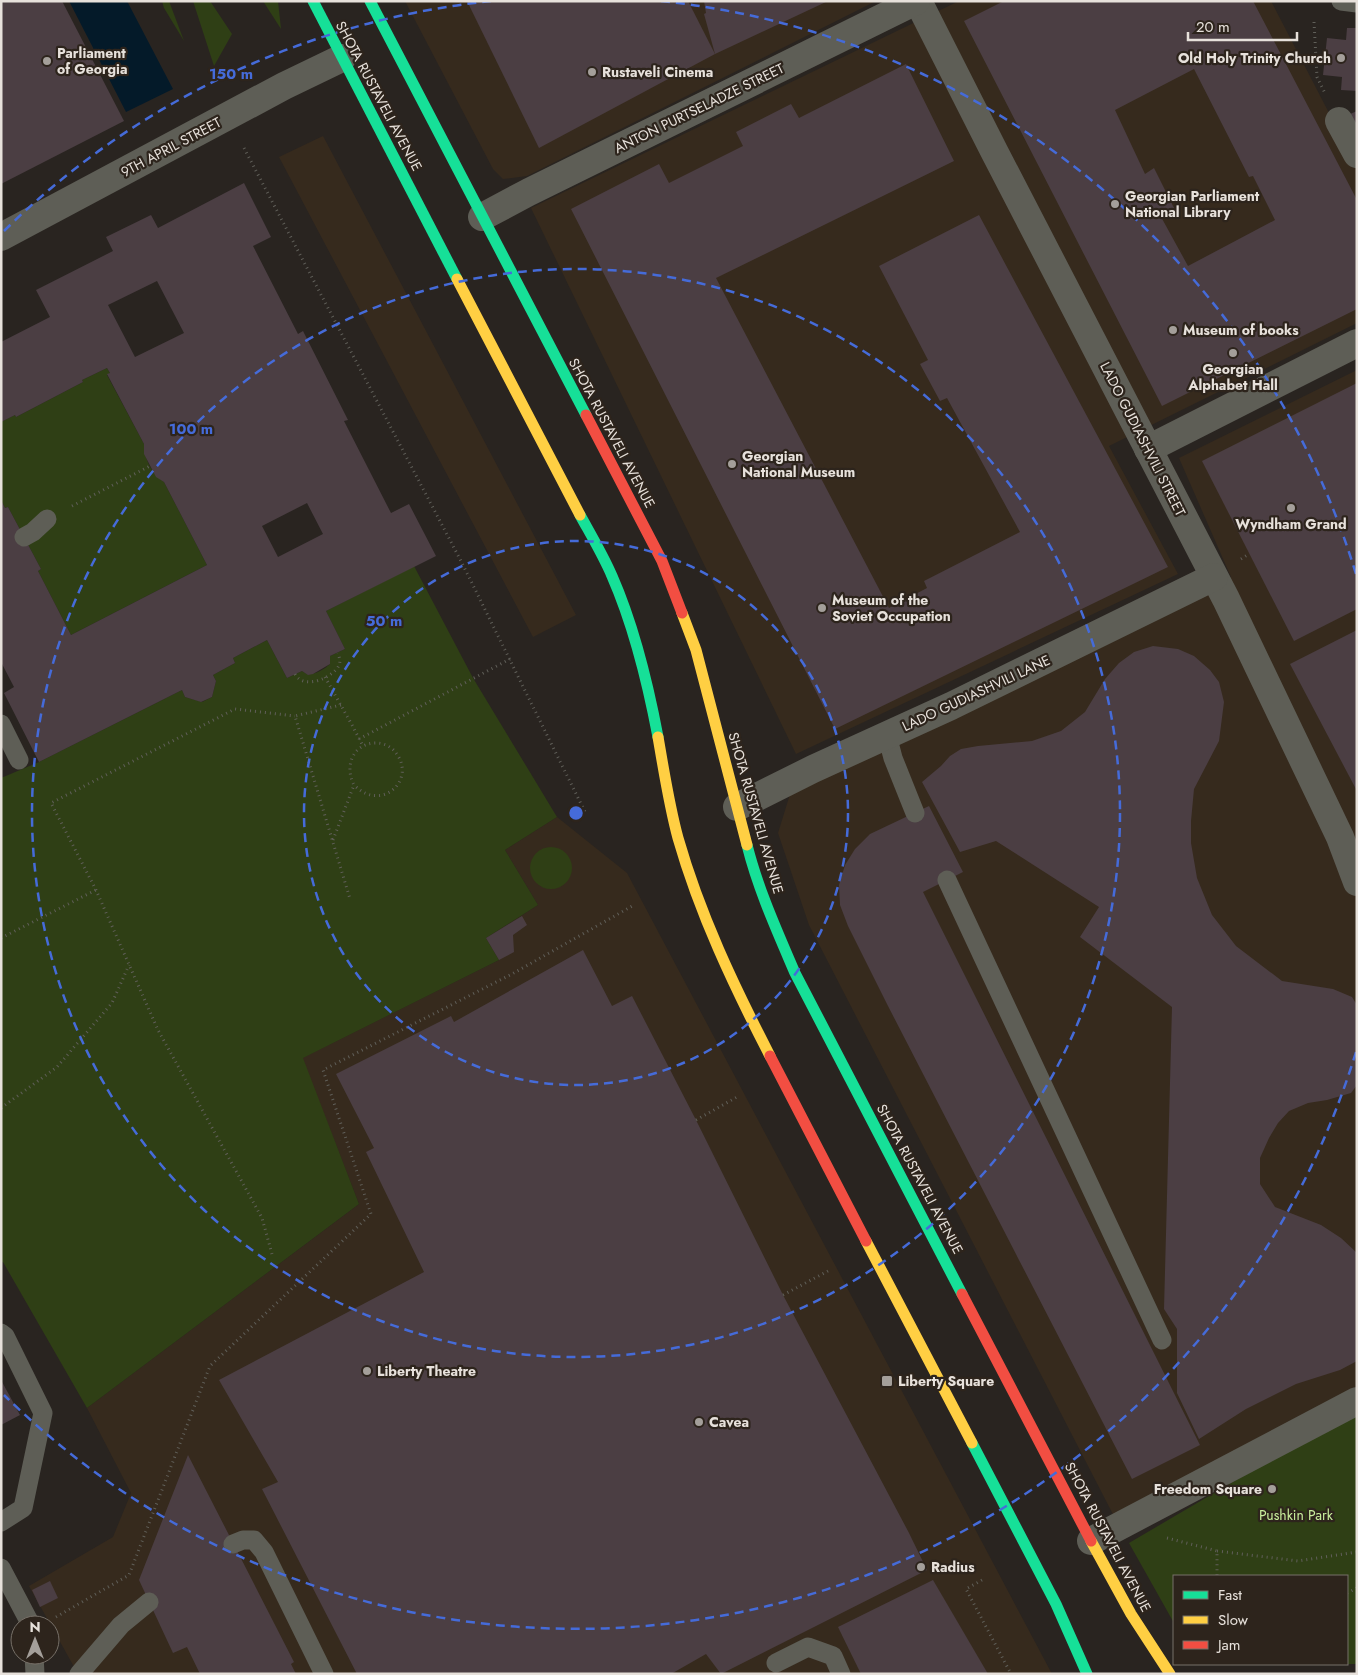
<svg xmlns="http://www.w3.org/2000/svg" width="1358" height="1675" viewBox="0 0 1358 1675" font-family="Jost,sans-serif">
	<style>
		.commercial { fill: #362a1d }
		.green { fill: #2f3f15 }
		.water { fill: #041a29 }
		.building { fill: #4b3e43; fill-rule: evenodd }
		.lines { fill: none; stroke-linecap: round; stroke-linejoin: round }
		.path { stroke: #605f59; stroke-width: 3; stroke-dasharray: 1 4; stroke-linecap: butt }
		.lane { stroke: #5e5e56; stroke-width: 19 }
		.street { stroke: #5e5e56; stroke-width: 28 }
		.fast { stroke: #16e098; stroke-width: 11 }
		.slow { stroke: #ffcf43; stroke-width: 11 }
		.jam { stroke: #f24e42; stroke-width: 11 }
		.ring { fill: none; stroke: #456bd9; stroke-width: 2.5; stroke-dasharray: 9 6 }
		.poi-dot { fill: #a49f9a; stroke: #2d241c; stroke-width: 2 }
		.labels { text-anchor: middle; stroke-width: 4.5; stroke-linejoin: round; paint-order: stroke }
		.poi-label { font-size: 14px; font-weight: bold; fill: #e7e1db; stroke: #2d241c; text-anchor: start }
		.street-label { font-size: 14px; fill: #e7e1db; stroke: #2d241c }
		.park-label { font-size: 14px; fill: #c9ee9c; stroke: #2d241c }
		.centre { fill: #456bd9; stroke: #2d241c; stroke-width: 2.5 }
		.ring-label { font-size: 15px; text-anchor: middle; font-weight: bold; fill: #456bd9; stroke: #2d241c; stroke-width: 4.5; stroke-linejoin: round; paint-order: stroke }
	</style>
	<rect width="100%" height="100%" fill="#292420"/>
	<!-- commercial -->
	<g class="commercial">
		<path d="M 405,1 L 876,1 L 527,176 L 503,179 L 493,169 Z"/>
		<path d="M 959,1 L 1271,1 L 1357,167 L 1357,323 L 1109,446 L 1178,574 L 796,754 L 531,208 Z"/>
		<path d="M 323,136 L 576,615 L 533,637 L 279,157 Z"/>
		<path d="M 1357,370 L 1357,1388 L 1119,1526 L 809,925 L 778,833 L 791,791 L 1231,577 L 1179,458 Z"/>
		<path d="M 557,817 L 627,873 L 1052,1674 L 78,1674 L 29,1586 L 113,1537 L 131,1493 L 87,1408 L 359,1204 L 302,1058 L 499,960 L 486,938 L 538,905 L 505,850 Z"/>
	</g>
	<!-- green -->
	<g class="green">
		<path d="M 162,1 L 169,1 L 184,41 L 164,8 Z"/>
		<path d="M 193,1 L 210,1 L 232,34 L 214,66 Z"/>
		<path d="M 263,1 L 278,1 L 281,29 Z"/>
		<path d="M 107,368 L 110,373 L 107,375 L 144,444 C 144,459 152,474 164,482 L 207,565 L 71,635 L 38,571 L 41,569 L 8,507 L 5,508 L 1,500 L 1,422 L 15,415 L 16,417 L 83,382 L 82,380 Z"/>
		<path d="M 414,566 L 473,678 L 557,817 L 505,850 L 538,905 L 486,938 L 499,960 L 303,1058 L 359,1204 L 87,1408 L 3,1262 L 1,1262 L 1,778 L 39,762 L 182,690 L 185,697 L 202,702 L 212,697 L 216,681 L 213,675 L 235,663 L 233,658 L 267,640 L 287,678 L 302,671 C 311,678 322,671 330,664 L 330,656 L 345,649 L 326,611 Z"/>
		<circle cx="551" cy="868" r="21"/>
		<path d="M 1357,1409 L 1357,1664 L 1291,1664 L 1347,1664 L 1347,1576 L 1174,1576 L 1174,1623 L 1129,1543 Z"/>
	</g>
	<!-- water -->
	<path class="water" d="M 69,1 L 127,1 L 173,89 L 126,112 Z"/>
	<!-- building -->
	<g class="building">
		<path d="M 1,1 L 62,1 L 124,121 L 1,184 Z"/>
		<path d="M 467,1 L 688,1 L 715,54 L 539,148 Z"/>
		<path d="M 704,1 L 828,1 L 715,54 L 704,14 L 706,13 Z"/>
		<path d="M 1004,1 L 1253,1 L 1357,200 L 1357,309 L 1162,406 L 964,21 ZM 1194,69 L 1249,177 L 1253,176 L 1275,220 L 1188,266 L 1160,215 L 1174,208 L 1154,168 L 1145,174 L 1115,110 Z"/>
		<path d="M 1347,28 L 1357,28 L 1357,91 L 1341,90 L 1342,77 L 1323,75 L 1327,38 L 1346,40 Z"/>
		<path d="M 906,64 L 954,161 L 716,278 L 889,608 L 927,588 L 924,581 L 1020,532 L 947,398 L 940,401 L 920,364 L 928,360 L 879,266 L 979,215 L 1168,567 L 835,729 L 571,209 L 659,164 L 669,183 L 743,146 L 736,132 L 791,104 L 799,118 Z"/>
		<path d="M 1357,111 L 1357,128 L 1350,114 Z"/>
		<path d="M 244,183 L 271,237 L 253,246 L 298,334 L 303,331 L 348,420 L 344,421 L 391,513 L 409,504 L 436,556 L 326,611 L 345,649 L 330,656 L 330,664 L 313,674 L 308,675 L 302,671 L 287,678 L 267,640 L 233,658 L 235,663 L 213,675 L 216,681 L 212,697 L 201,702 L 185,697 L 182,690 L 39,762 L 4,693 L 14,687 L 1,662 L 1,500 L 5,508 L 8,507 L 41,569 L 38,571 L 71,635 L 207,565 L 164,482 L 156,477 L 144,454 L 144,444 L 107,374 L 110,373 L 107,368 L 82,380 L 83,382 L 16,417 L 15,415 L 1,422 L 1,342 L 50,317 L 36,290 L 113,251 L 106,237 L 151,215 L 158,228 ZM 157,281 L 184,333 L 135,357 L 108,305 ZM 307,503 L 323,534 L 278,557 L 262,526 Z"/>
		<path d="M 1357,383 L 1357,609 L 1294,641 L 1202,461 Z"/>
		<path d="M 1357,630 L 1357,791 L 1290,664 Z"/>
		<path d="M 1153,646 L 1178,649 L 1194,656 L 1210,670 L 1219,682 L 1224,702 L 1219,741 L 1194,789 L 1191,821 L 1191,843 L 1197,878 L 1212,915 L 1236,946 L 1282,981 L 1333,989 L 1352,997 L 1357,1005 L 1357,1085 L 1351,1093 L 1327,1100 L 1308,1103 L 1289,1111 L 1278,1123 L 1269,1138 L 1260,1158 L 1260,1184 L 1275,1207 L 1321,1225 L 1341,1238 L 1357,1253 L 1357,1361 L 1340,1370 L 1296,1384 L 1246,1409 L 1199,1439 L 1177,1393 L 1177,1329 L 1164,1309 L 1172,1007 L 1080,937 L 1099,907 L 996,841 L 960,852 L 922,782 L 941,766 L 950,756 L 961,749 L 978,746 L 1032,741 L 1061,731 L 1085,712 L 1105,679 L 1119,663 L 1134,652 Z"/>
		<path d="M 929,806 L 963,872 L 923,892 L 1200,1445 L 1132,1479 L 888,1006 L 848,926 L 840,905 L 839,885 L 845,865 L 855,849 L 870,834 Z"/>
		<path d="M 522,916 L 527,925 L 513,935 L 514,952 L 499,960 L 486,938 Z"/>
		<path d="M 583,950 L 612,1006 L 632,996 L 696,1120 L 783,1295 L 909,1533 L 927,1570 L 721,1674 L 706,1654 L 671,1674 L 357,1674 L 262,1489 L 278,1482 L 219,1380 L 424,1272 L 366,1152 L 374,1148 L 336,1074 L 451,1016 L 454,1022 Z"/>
		<path d="M 1,1380 L 20,1415 L 1,1425 Z"/>
		<path d="M 188,1455 L 294,1662 L 291,1664 L 296,1674 L 200,1674 L 187,1647 L 173,1653 L 139,1580 Z"/>
		<path d="M 933,1580 L 988,1674 L 861,1674 L 838,1627 Z"/>
		<path d="M 50,1581 L 58,1598 L 40,1607 L 32,1590 Z"/>
	</g>
	<g class="lines">
		<!-- path -->
		<g class="path">
			<path d="M 1314,22 L 1317,77 L 1325,93"/>
			<path d="M 244,148 L 462,563 L 586,814"/>
			<path d="M 72,506 L 150,466"/>
			<path d="M 1241,559 L 1249,554"/>
			<path d="M 295,674 C 304,691 334,677 339,665 C 341,661 339,657 338,653"/>
			<path d="M 325,677 L 352,725 L 363,746"/>
			<path d="M 341,705 L 295,716 L 350,899"/>
			<path d="M 359,739 L 510,659"/>
			<path d="M 333,840 L 354,785 C 344,766 353,743 376,743 C 384,743 392,747 396,753 C 417,780 381,813 354,785"/>
			<path d="M 1,938 L 96,890"/>
			<path d="M 1,1108 L 57,1067 L 112,1003 L 129,965"/>
			<path d="M 696,1120 L 737,1097"/>
			<path d="M 272,1254 L 262,1218 L 158,1030 L 96,890 L 51,803 L 235,709 L 295,716"/>
			<path d="M 783,1295 L 828,1271"/>
			<path d="M 1167,1538 L 1217,1551 L 1217,1576"/>
			<path d="M 1217,1551 L 1298,1561 L 1357,1552"/>
			<path d="M 982,1580 L 966,1589 L 1011,1674"/>
			<path d="M 1347,1593 L 1357,1588"/>
			<path d="M 56,1617 L 129,1575 L 210,1366 L 371,1214 L 323,1070 L 512,974 L 634,905"/>
		</g>
		<!-- lane -->
		<g class="lane">
			<path d="M 1341,1 L 1357,3"/>
			<path d="M 24,537 L 33,532 L 47,519"/>
			<path d="M 1,724 L 19,760"/>
			<path d="M 887,735 L 893,758 L 915,813"/>
			<path d="M 947,880 L 1162,1340"/>
			<path d="M 1,1333 L 5,1336 L 43,1413 L 23,1508 L 1,1522"/>
			<path d="M 233,1544 L 243,1540 L 254,1540 L 264,1552 L 324,1674"/>
			<path d="M 1,1568 L 31,1625"/>
			<path d="M 34,1655 L 35,1674"/>
			<path d="M 776,1663 L 808,1647 L 833,1656 L 841,1674"/>
			<path d="M 79,1674 L 121,1625 L 149,1602"/>
		</g>
		<!-- street -->
		<g class="street">
			<path d="M 918,1 L 994,151 L 1226,599 L 1340,837 L 1357,882"/>
			<path d="M 1339,121 L 1357,154"/>
			<path d="M 482,217 L 529,192 L 916,1"/>
			<path d="M 1,237 L 284,86 L 342,58"/>
			<path d="M 1148,449 L 1357,343"/>
			<path d="M 737,807 L 813,769 L 951,706 L 1214,577"/>
			<path d="M 1091,1541 L 1357,1401"/>
		</g>
		<!-- fast -->
		<g class="fast">
			<path d="M 313,1 L 457,279"/>
			<path d="M 370,1 L 586,415"/>
			<path d="M 580,515 C 591,535 603,555 612,576 C 634,626 648,684 658,737"/>
			<path d="M 747,845 C 758,889 777,931 795,973 L 962,1294"/>
			<path d="M 972,1443 L 1056,1604 L 1087,1674"/>
		</g>
		<!-- slow -->
		<g class="slow">
			<path d="M 457,279 L 580,515"/>
			<path d="M 682,613 L 696,650 L 747,845"/>
			<path d="M 658,737 C 664,771 669,805 678,838 C 700,915 734,986 770,1056"/>
			<path d="M 866,1241 L 972,1443"/>
			<path d="M 1091,1541 L 1131,1614 L 1170,1674"/>
		</g>
		<!-- jam -->
		<g class="jam">
			<path d="M 586,415 L 662,561 L 682,613"/>
			<path d="M 770,1056 L 866,1241"/>
			<path d="M 962,1294 L 1091,1541"/>
		</g>
	</g>
	<!-- distance rings -->
	<g class="ring">
		<circle cx="576" cy="813" r="272"/>
		<circle cx="576" cy="813" r="544"/>
		<path d="M1356 1052A816 816 0 0 1 4 1395M4 231A816 816 0 0 1 491 1M661 1A816 816 0 0 1 1356 574"/>
	</g>
	<!-- markers -->
	<g class="poi-dot">
		<circle cx="1341" cy="58" r="5"/>
		<circle cx="47" cy="61" r="5"/>
		<circle cx="592" cy="72" r="5"/>
		<circle cx="1115" cy="204" r="5"/>
		<circle cx="1173" cy="330" r="5"/>
		<circle cx="1233" cy="353" r="5"/>
		<circle cx="732" cy="464" r="5"/>
		<circle cx="1291" cy="508" r="5"/>
		<circle cx="822" cy="608" r="5"/>
		<circle cx="367" cy="1371" r="5"/>
		<rect x="881" y="1375" width="12" height="12" rx="2.5"/>
		<circle cx="699" cy="1422" r="5"/>
		<circle cx="1272" cy="1489" r="5"/>
		<circle cx="921" cy="1567" r="5"/>
	</g>
	<g class="labels">
		<!-- poi labels -->
		<g class="poi-label">
			<text x="57" y="58">Parliament<tspan x="57" dy="16">of Georgia</tspan></text>
			<text x="1331" y="63" text-anchor="end">Old Holy Trinity Church</text>
			<text x="602" y="77">Rustaveli Cinema</text>
			<text x="1125" y="201">Georgian Parliament<tspan x="1125" dy="16">National Library</tspan></text>
			<text x="1183" y="335">Museum of books</text>
			<text x="1233" y="374" text-anchor="middle">Georgian<tspan x="1233" dy="16">Alphabet Hall</tspan></text>
			<text x="742" y="461">Georgian<tspan x="742" dy="16">National Museum</tspan></text>
			<text x="1291" y="529" text-anchor="middle">Wyndham Grand</text>
			<text x="832" y="605">Museum of the<tspan x="832" dy="16">Soviet Occupation</tspan></text>
			<text x="377" y="1376">Liberty Theatre</text>
			<text x="898" y="1386">Liberty Square</text>
			<text x="709" y="1427">Cavea</text>
			<text x="1262" y="1494" text-anchor="end">Freedom Square</text>
			<text x="931" y="1572">Radius</text>
		</g>
		<!-- street labels -->
		<g class="street-label">
			<text transform="translate(379 96) rotate(62)" y="5">SHOTA RUSTAVELI AVENUE</text>
			<text transform="translate(699 108) rotate(-26)" y="5">ANTON PURTSELADZE STREET</text>
			<text transform="translate(171 147) rotate(-28)" y="5">9TH APRIL STREET</text>
			<text transform="translate(612 433) rotate(62)" y="5">SHOTA RUSTAVELI AVENUE</text>
			<text transform="translate(1143 439) rotate(63)" y="5">LADO GUDIASHVILI STREET</text>
			<text transform="translate(976 693) rotate(-25)" y="5">LADO GUDIASHVILI LANE</text>
			<text transform="translate(756 813) rotate(74)" y="5">SHOTA RUSTAVELI AVENUE</text>
			<text transform="translate(920 1179) rotate(62)" y="5">SHOTA RUSTAVELI AVENUE</text>
			<text transform="translate(1108 1537) rotate(62)" y="5">SHOTA RUSTAVELI AVENUE</text>
		</g>
		<!-- park labels -->
		<g class="park-label">
			<text x="1296" y="1520">Pushkin Park</text>
		</g>
	</g>
	<circle cx="576" cy="813" r="8" class="centre"/>
	<g class="ring-label">
		<text x="231" y="79">150 m</text>
		<text x="191" y="434">100 m</text>
		<text x="384" y="626">50 m</text>
	</g>
	<!-- border -->
	<rect width="1358" height="1675" fill="none" stroke="#e7e1db" stroke-width="5"/>
	<!-- legend -->
	<rect x="1173" y="1575" width="175" height="90" fill="#2d241c" stroke="#777068"/>
	<rect x="1183" y="1591" width="25" height="8" fill="#16e098" stroke="#777068"/>
	<text x="1218" y="1600" font-size="15" fill="#e7e1db">Fast</text>
	<rect x="1183" y="1616" width="25" height="8" fill="#ffcf43" stroke="#777068"/>
	<text x="1218" y="1625" font-size="15" fill="#e7e1db">Slow</text>
	<rect x="1183" y="1641" width="25" height="8" fill="#f24e42" stroke="#777068"/>
	<text x="1218" y="1650" font-size="15" fill="#e7e1db">Jam</text>
	<!-- north arrow -->
	<g transform="translate(35 1640)"><circle r="24" fill="#2d241c" stroke="#777068"/>
	<path d="M0-4L9 19L0 12L-9 19Z" fill="#a49f9a"/>
	<text y="-8" font-size="14" font-weight="bold" text-anchor="middle" fill="#e7e1db">N</text>
	</g>
	<!-- scale -->
	<path d="M1188 32v8h109v-8" fill="none" stroke="#e7e1db" stroke-width="2.5"/>
	<text x="1196" y="32" font-size="15" fill="#e7e1db" stroke="#2d241c" stroke-width="4" paint-order="stroke">20 m</text>
</svg>
